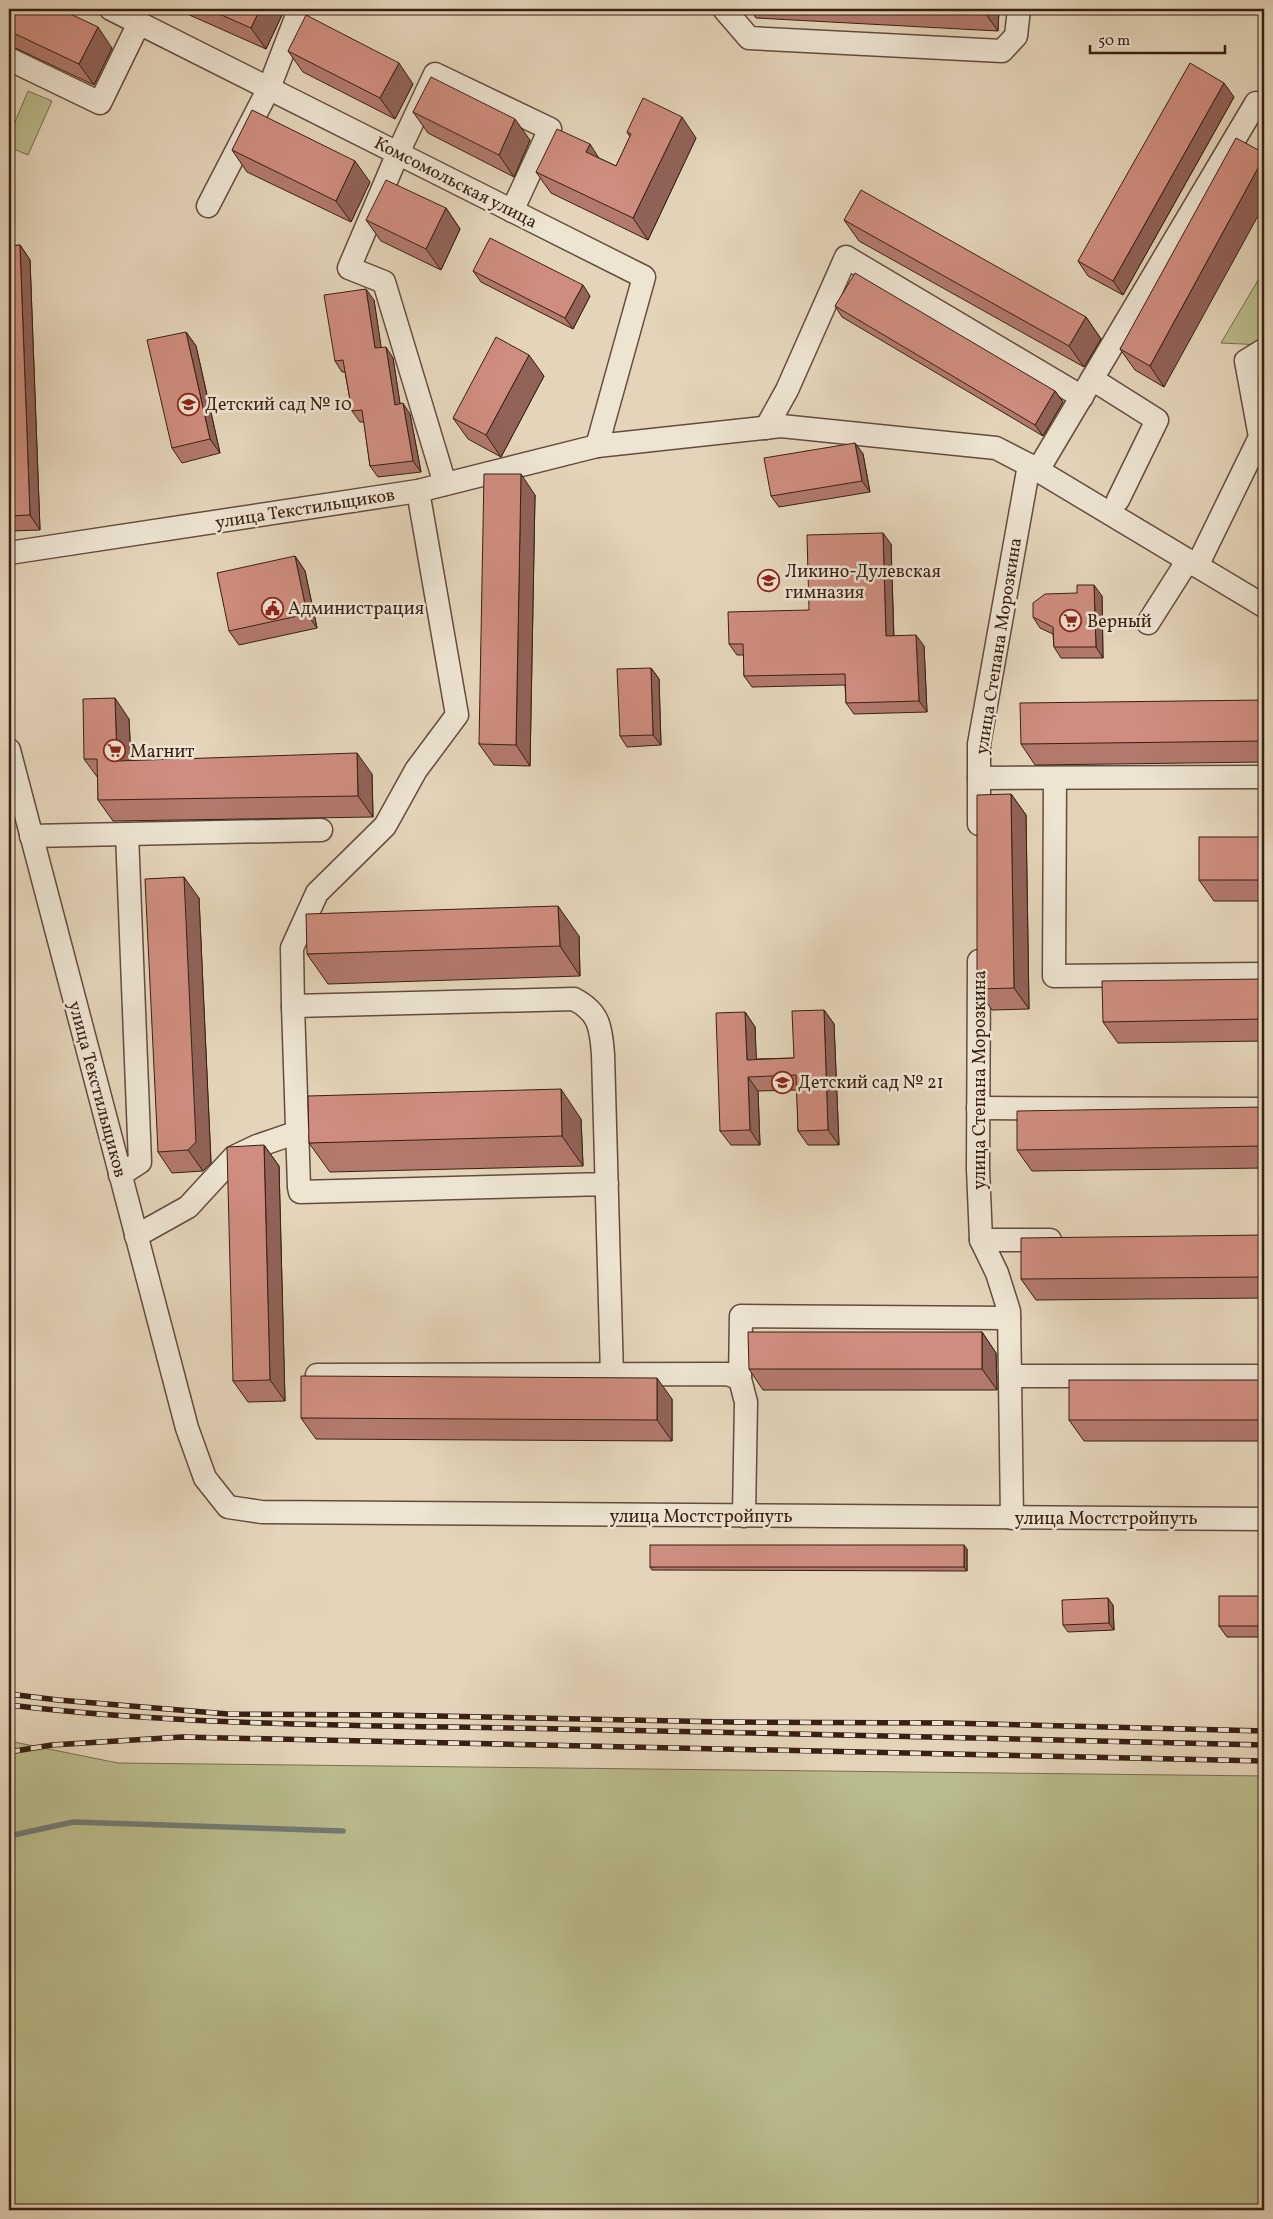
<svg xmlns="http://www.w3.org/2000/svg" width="1273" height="2219" viewBox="0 0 1273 2219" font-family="Vollkorn,serif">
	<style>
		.green { fill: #babc8c; stroke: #7a6e4f }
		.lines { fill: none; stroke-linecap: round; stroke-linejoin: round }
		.stream { stroke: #717b74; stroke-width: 5.5 }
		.minor-casing { stroke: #644c3c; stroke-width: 25 }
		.minor { stroke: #ede4d2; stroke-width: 22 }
		.rail-casing { stroke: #391f12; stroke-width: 5.5 }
		.rail { stroke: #ede4d2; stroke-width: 4; stroke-dasharray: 11; stroke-linecap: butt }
		.wall { fill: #b2796d; stroke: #391f12 }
		.shaded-wall { fill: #916359; stroke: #391f12 }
		.building { fill: #cf8d7f; stroke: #391f12 }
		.labels { text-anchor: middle; stroke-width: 5; stroke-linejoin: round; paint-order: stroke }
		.street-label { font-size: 18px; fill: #391f12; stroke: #ede4d2 }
		.poi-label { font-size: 18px; fill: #391f12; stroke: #ede4d2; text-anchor: start }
	</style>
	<rect width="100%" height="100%" fill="#e4d5ba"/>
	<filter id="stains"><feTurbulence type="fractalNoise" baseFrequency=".004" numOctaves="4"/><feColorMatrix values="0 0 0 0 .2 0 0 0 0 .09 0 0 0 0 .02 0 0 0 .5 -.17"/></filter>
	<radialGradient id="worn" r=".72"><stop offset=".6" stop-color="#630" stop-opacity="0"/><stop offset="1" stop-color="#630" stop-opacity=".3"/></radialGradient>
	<!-- green -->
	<g class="green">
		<path d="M 28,91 L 52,101 L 28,155 L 9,147 L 9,136 Z"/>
		<path d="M 1264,270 L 1264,345 L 1221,343 Z"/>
		<path d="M 9,1741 L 118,1763 L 1264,1776 L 1264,2210 L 9,2210 Z"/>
	</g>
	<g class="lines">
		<!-- stream -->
		<path class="stream" d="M 9,1836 L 73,1822 L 343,1831"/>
		<defs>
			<g id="minor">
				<path d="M 111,9 L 644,277 L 597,446"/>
				<path d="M 724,9 L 749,38 L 1002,51 L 1016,36 L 1019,9"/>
				<path d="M 9,59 L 100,103 L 139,23"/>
				<path d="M 208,206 L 269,88 L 296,18 L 296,9"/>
				<path d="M 1092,379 L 1157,420 L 1118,500"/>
				<path d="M 766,428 L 787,390 L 846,257 L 1082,397"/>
				<path d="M 1038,470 L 1256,103 L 1264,108"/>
				<path d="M 445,484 L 384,282 L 349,268 L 398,153 L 435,74 L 550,129 L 512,211"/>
				<path d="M 9,553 L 418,491 L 597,446 L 781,426 L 996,448 L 1029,465 L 1264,606"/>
				<path d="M 1197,566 L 1260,437 L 1246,361 L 1264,350"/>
				<path d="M 1148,623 L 1188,560"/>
				<path d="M 9,750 L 187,1428 L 205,1478 L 228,1507 L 262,1512 L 1264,1519"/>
				<path d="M 979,778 L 1264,777"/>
				<path d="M 1055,778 L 1054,976 L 1264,974"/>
				<path d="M 979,824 L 979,744 L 1029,465"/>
				<path d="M 31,836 L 321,830"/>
				<path d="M 979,961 L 978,1169 L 981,1240 L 997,1273 L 1009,1311 L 1012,1518"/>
				<path d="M 293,1006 L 292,948 L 317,893 L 385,826 L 416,770 L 457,715 L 418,491"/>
				<path d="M 978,1108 L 1264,1109"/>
				<path d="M 120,1175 L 140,1162 L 127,834"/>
				<path d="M 607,1184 L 300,1192 L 299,1187 L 293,1006 L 574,999 C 599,1012 601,1027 603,1054 L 612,1375"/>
				<path d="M 136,1236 L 188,1207 L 234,1157 L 257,1146 L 298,1132"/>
				<path d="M 981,1240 L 1050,1240"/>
				<path d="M 317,1375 L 728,1374 L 740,1379 L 746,1402 L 744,1516"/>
				<path d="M 1010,1376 L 1264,1376"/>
				<path d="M 740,1379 L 741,1316 L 1009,1318"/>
			</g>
		</defs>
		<!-- minor casing -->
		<use href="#minor" class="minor-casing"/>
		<!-- minor -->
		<use href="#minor" class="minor"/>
		<defs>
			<g id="rail">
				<path d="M 9,1694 L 58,1700 L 228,1714 L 389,1715 L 726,1722 L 948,1723 L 1264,1731"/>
				<path d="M 9,1705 C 193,1727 378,1725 564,1729 C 797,1733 1031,1740 1264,1745"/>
				<path d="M 9,1752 L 52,1745 L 182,1737 L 1264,1761"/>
			</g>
		</defs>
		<!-- rail casing -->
		<use href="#rail" class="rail-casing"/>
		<!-- rail -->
		<use href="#rail" class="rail"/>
	</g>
	<!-- wall -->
	<g class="wall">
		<path d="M 9,9 L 112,48 L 94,85 L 9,45 Z"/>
		<path d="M 176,9 L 278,9 L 282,15 L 266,49 Z"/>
		<path d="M 750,9 L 999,9 L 998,31 L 756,18 Z"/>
		<path d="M 288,51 L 413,84 L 395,119 L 303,72 Z"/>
		<path d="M 1234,97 L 1123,295 L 1088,276 L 1078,261 Z"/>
		<path d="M 413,112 L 530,140 L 514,177 L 428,133 Z"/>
		<path d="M 627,132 L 696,138 L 648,240 L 551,193 L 536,172 L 599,158 L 616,166 L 630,137 Z"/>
		<path d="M 232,150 L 370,182 L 351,222 L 247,172 Z"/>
		<path d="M 1264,153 L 1164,387 L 1135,370 L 1120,349 Z"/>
		<path d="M 446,208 L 460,229 L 441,270 L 381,241 L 366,220 Z"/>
		<path d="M 844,220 L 1086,317 L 1101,339 L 1084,367 L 859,241 Z"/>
		<path d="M 20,245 L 30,260 L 40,530 L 9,531 L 9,246 Z"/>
		<path d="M 473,271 L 590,296 L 573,329 L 481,282 Z"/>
		<path d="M 374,300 L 381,348 L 393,358 L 400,404 L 410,414 L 421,472 L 378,477 L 370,466 L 364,422 L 360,422 L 352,411 L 345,372 L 342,372 L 335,361 Z"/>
		<path d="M 835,306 L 1055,391 L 1063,402 L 1043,436 L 842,317 Z"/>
		<path d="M 186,332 L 196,346 L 220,453 L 182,463 L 172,448 Z"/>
		<path d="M 544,376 L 501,457 L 468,439 L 453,418 Z"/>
		<path d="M 855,443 L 863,454 L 870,492 L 779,507 L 771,496 Z"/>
		<path d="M 535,495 L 530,766 L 494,765 L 479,744 Z"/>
		<path d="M 891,544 L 894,636 L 924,646 L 927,712 L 854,714 L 846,703 L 845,685 L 752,687 L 744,676 L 744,655 L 737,655 L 729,644 L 809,610 Z"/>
		<path d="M 295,556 L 305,571 L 317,628 L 239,645 L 229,631 Z"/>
		<path d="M 1102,596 L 1103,658 L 1061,658 L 1054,647 L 1053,634 L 1040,628 L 1033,617 Z"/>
		<path d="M 651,668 L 659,679 L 661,745 L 627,747 L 620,736 Z"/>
		<path d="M 1264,700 L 1264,762 L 1035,765 L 1021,744 Z"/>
		<path d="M 129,719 L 131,761 L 372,774 L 373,817 L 113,821 L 98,800 L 98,778 L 84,759 Z"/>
		<path d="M 1011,794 L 1026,815 L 1029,1009 L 992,1010 L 977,989 Z"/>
		<path d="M 1264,837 L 1264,901 L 1214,901 L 1199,880 Z"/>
		<path d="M 199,898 L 211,1163 L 203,1171 L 172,1173 L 158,1152 Z"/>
		<path d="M 579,936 L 580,976 L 328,984 L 307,954 Z"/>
		<path d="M 1264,979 L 1264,1041 L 1118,1043 L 1103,1022 Z"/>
		<path d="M 824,1010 L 834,1024 L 839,1145 L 808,1145 L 798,1131 L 797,1090 L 758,1091 L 760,1145 L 731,1145 L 720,1131 L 745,1012 L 755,1027 L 756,1059 L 794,1058 Z"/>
		<path d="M 1264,1107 L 1264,1168 L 1032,1171 L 1017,1150 Z"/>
		<path d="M 581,1119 L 583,1166 L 330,1172 L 309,1143 Z"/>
		<path d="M 264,1145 L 279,1166 L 285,1401 L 248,1402 L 233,1381 Z"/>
		<path d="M 1264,1235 L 1264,1298 L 1036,1300 L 1021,1279 Z"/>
		<path d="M 982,1332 L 996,1353 L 997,1390 L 763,1390 L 749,1369 Z"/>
		<path d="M 1264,1380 L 1264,1441 L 1084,1441 L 1069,1420 Z"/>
		<path d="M 672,1399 L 672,1441 L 316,1439 L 301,1418 Z"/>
		<path d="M 967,1549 L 967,1571 L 652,1570 L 650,1567 Z"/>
		<path d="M 1264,1596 L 1264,1637 L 1227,1637 L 1219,1626 Z"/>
		<path d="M 1113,1605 L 1114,1630 L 1068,1632 L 1063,1625 Z"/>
	</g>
	<!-- shaded-wall -->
	<g class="shaded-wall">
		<path d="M 260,9 L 278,9 L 282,15 L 266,49 L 251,28 Z"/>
		<path d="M 983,9 L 999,9 L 998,31 L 983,10 Z"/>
		<path d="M 98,27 L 112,48 L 94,85 L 79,64 Z"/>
		<path d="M 399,63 L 413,84 L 395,119 L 380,98 Z"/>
		<path d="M 1224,83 L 1234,97 L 1123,295 L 1113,281 Z"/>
		<path d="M 682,117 L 696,138 L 648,240 L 633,218 Z"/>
		<path d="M 515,119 L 530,140 L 514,177 L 499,155 Z"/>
		<path d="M 590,144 L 604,166 L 586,152 Z"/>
		<path d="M 1264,157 L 1264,205 L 1164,387 L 1150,366 Z"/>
		<path d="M 355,161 L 370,182 L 351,222 L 336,201 Z"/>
		<path d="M 446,208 L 460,229 L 441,270 L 426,249 Z"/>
		<path d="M 20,245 L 30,260 L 40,530 L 30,515 Z"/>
		<path d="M 583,285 L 590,296 L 573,329 L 565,318 Z"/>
		<path d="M 366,289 L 374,300 L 383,359 L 375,348 Z"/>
		<path d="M 1086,317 L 1101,339 L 1084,367 L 1069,346 Z"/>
		<path d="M 186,332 L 196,346 L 220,453 L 210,439 Z"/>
		<path d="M 386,347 L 393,358 L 402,416 L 395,405 Z"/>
		<path d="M 529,355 L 544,376 L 501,457 L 486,435 Z"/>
		<path d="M 1055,391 L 1063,402 L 1043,436 L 1035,425 Z"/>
		<path d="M 403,403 L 410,414 L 421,472 L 413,461 Z"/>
		<path d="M 855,443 L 863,454 L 870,492 L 862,481 Z"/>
		<path d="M 521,474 L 535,495 L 530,766 L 516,745 Z"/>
		<path d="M 883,533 L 891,544 L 894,647 L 886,636 Z"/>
		<path d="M 295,556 L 305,571 L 317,628 L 307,614 Z"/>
		<path d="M 1094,585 L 1102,596 L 1103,658 L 1096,647 Z"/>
		<path d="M 916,635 L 924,646 L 927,712 L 919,701 Z"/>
		<path d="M 651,668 L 659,679 L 661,745 L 653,735 Z"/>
		<path d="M 115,698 L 129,719 L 132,782 L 117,761 Z"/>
		<path d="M 357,753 L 372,774 L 373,817 L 358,796 Z"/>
		<path d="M 1011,794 L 1026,815 L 1029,1009 L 1014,988 Z"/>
		<path d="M 184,877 L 199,898 L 211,1163 L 203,1171 L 188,1150 Z"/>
		<path d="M 558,906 L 579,936 L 580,976 L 560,946 Z"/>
		<path d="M 824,1010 L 834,1024 L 839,1145 L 828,1130 Z"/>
		<path d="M 745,1012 L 755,1027 L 757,1074 L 747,1060 Z"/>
		<path d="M 748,1077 L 758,1091 L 760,1145 L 750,1130 Z"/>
		<path d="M 561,1089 L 581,1119 L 583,1166 L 562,1136 Z"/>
		<path d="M 264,1145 L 279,1166 L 285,1401 L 270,1380 Z"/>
		<path d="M 982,1332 L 996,1353 L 997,1390 L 982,1369 Z"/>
		<path d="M 657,1378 L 672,1399 L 672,1441 L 657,1420 Z"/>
		<path d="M 964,1545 L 967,1549 L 967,1571 L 964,1567 Z"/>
		<path d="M 1108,1598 L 1113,1605 L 1114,1630 L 1109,1623 Z"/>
	</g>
	<!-- building -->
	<g class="building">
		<path d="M 9,9 L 60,9 L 98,27 L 79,64 L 9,31 Z"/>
		<path d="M 208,9 L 260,9 L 251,28 Z"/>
		<path d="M 960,9 L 983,9 L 983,10 Z"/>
		<path d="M 306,15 L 399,63 L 380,98 L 288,51 Z"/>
		<path d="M 1190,63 L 1224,83 L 1113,281 L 1078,261 Z"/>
		<path d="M 431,77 L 515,119 L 499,155 L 413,112 Z"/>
		<path d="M 643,98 L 682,117 L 633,218 L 536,172 L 557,129 L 590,144 L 586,152 L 616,166 L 631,134 L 627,132 Z"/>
		<path d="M 252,110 L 355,161 L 336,201 L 232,150 Z"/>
		<path d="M 1236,138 L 1264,153 L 1264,157 L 1150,366 L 1120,349 Z"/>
		<path d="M 386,180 L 446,208 L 426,249 L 366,220 Z"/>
		<path d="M 861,190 L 1086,317 L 1069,346 L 844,220 Z"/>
		<path d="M 490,238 L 583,285 L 565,318 L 473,271 Z"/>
		<path d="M 20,245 L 30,515 L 9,516 L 9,246 Z"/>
		<path d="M 855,273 L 1055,391 L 1035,425 L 835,306 Z"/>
		<path d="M 366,289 L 375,348 L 386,347 L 395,405 L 403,403 L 413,461 L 370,466 L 362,410 L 352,411 L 343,360 L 335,361 L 324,295 Z"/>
		<path d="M 186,332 L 210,439 L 172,448 L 147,340 Z"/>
		<path d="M 496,337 L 529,355 L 486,435 L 453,418 Z"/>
		<path d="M 855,443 L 862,481 L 771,496 L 764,458 Z"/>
		<path d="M 484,474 L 521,474 L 516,745 L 479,744 Z"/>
		<path d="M 1262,527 L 1264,527 L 1264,568 L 1263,568 Z"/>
		<path d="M 883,533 L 886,636 L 916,635 L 919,701 L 846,703 L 845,674 L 744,676 L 743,644 L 729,644 L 728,612 L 809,610 L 807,535 Z"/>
		<path d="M 295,556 L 307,614 L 229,631 L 217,573 Z"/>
		<path d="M 1077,585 L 1094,585 L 1096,647 L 1054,647 L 1053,627 L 1033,617 L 1033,603 L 1045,594 L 1077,593 Z"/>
		<path d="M 651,668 L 653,735 L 620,736 L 617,669 Z"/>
		<path d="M 115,698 L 117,761 L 357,753 L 358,796 L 98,800 L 97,759 L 84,759 L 83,699 Z"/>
		<path d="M 1264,700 L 1264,741 L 1021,744 L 1020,703 Z"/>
		<path d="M 1011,794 L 1014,988 L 977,989 L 977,795 Z"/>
		<rect x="1199" y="837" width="65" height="43"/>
		<path d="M 184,877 L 196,1142 L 188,1150 L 158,1152 L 145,879 Z"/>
		<path d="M 558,906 L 560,946 L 307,954 L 306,914 Z"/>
		<path d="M 1264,979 L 1264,1019 L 1103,1022 L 1102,981 Z"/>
		<path d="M 824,1010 L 828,1130 L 798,1131 L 796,1075 L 748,1077 L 750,1130 L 720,1131 L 716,1013 L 745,1012 L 747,1060 L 794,1058 L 792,1011 Z"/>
		<path d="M 561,1089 L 562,1136 L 309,1143 L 308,1096 Z"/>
		<path d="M 1264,1107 L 1264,1146 L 1017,1150 L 1017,1111 Z"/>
		<path d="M 264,1145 L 270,1380 L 233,1381 L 227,1147 Z"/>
		<path d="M 1264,1235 L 1264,1277 L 1021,1279 L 1021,1238 Z"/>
		<path d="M 748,1332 L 982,1332 L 982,1369 L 749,1369 Z"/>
		<path d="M 301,1376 L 657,1378 L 657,1420 L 301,1418 Z"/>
		<rect x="1069" y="1380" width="195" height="40"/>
		<rect x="650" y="1545" width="314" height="22"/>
		<rect x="1219" y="1596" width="45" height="30"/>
		<path d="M 1108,1598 L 1109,1623 L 1063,1625 L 1062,1600 Z"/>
	</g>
	<!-- icons -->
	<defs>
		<symbol id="school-ring" viewBox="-11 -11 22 22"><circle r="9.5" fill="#ede4d2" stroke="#8f2418" stroke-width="1.5"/><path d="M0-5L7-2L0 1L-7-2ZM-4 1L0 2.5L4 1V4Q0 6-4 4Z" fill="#8f2418"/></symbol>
		<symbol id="civic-ring" viewBox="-11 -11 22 22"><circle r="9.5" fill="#ede4d2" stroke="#8f2418" stroke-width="1.5"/><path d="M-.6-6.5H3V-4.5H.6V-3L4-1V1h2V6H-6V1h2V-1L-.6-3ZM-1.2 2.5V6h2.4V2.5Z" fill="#8f2418"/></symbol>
		<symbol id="supermarket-ring" viewBox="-11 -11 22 22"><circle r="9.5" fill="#ede4d2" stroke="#8f2418" stroke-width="1.5"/><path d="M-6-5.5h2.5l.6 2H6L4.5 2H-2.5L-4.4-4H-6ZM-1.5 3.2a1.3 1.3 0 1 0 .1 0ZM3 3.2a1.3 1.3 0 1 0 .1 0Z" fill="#8f2418"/></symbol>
	</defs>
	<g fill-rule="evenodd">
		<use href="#school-ring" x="176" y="392" width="25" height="25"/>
		<use href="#school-ring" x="756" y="568" width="25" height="25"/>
		<use href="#civic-ring" x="260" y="596" width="25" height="25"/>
		<use href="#supermarket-ring" x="1058" y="608" width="25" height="25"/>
		<use href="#supermarket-ring" x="102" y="738" width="25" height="25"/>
		<use href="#school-ring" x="770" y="1070" width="25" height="25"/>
	</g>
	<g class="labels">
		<!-- street labels -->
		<g class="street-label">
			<text transform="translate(456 182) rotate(27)" y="6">Комсомольская улица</text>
			<text transform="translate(305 508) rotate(-9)" y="6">улица Текстильщиков</text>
			<text transform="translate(998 646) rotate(-81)" y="6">улица Степана Морозкина</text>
			<text transform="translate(979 1080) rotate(-90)" y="6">улица Степана Морозкина</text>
			<text transform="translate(98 1089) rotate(75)" y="6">улица Текстильщиков</text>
			<text x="701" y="1522">улица Мостстройпуть</text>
			<text x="1106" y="1524">улица Мостстройпуть</text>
		</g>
		<!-- poi labels -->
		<g class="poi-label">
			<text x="205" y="410">Детский сад № 10</text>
			<text x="785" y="577">Ликино-Дулевская<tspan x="785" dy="21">гимназия</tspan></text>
			<text x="288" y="614">Администрация</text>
			<text x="1087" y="627">Верный</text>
			<text x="130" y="757">Магнит</text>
			<text x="798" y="1088">Детский сад № 21</text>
		</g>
	</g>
	<!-- margin -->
	<rect width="1273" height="2219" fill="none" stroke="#e4d5ba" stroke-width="30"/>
	<rect x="10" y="10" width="1253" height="2199" fill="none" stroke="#391f12" stroke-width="2.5"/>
	<rect x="15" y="15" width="1243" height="2189" fill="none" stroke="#391f12"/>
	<!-- scale -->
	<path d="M1090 45v8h135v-8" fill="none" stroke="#391f12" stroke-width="2.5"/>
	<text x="1098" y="45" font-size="15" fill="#391f12" stroke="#ede4d2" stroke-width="4" paint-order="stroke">50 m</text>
	<rect width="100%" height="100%" filter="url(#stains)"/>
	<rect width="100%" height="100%" fill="url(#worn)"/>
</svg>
